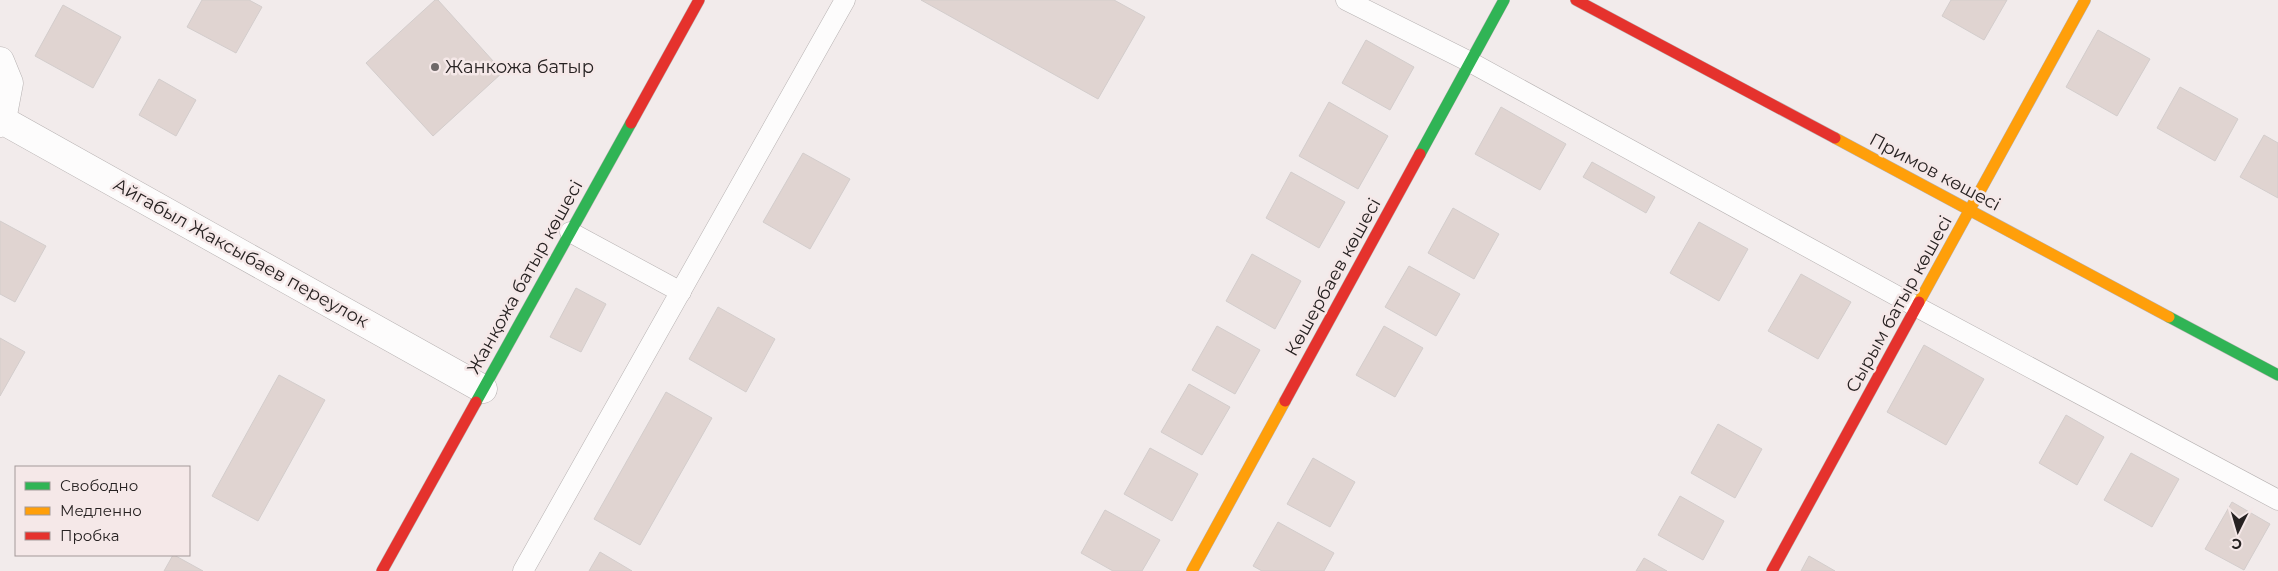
<svg xmlns="http://www.w3.org/2000/svg" width="2278" height="571" viewBox="0 0 2278 571" font-family="Montserrat,sans-serif">
	<style>
		.building { fill: #e0d4d1; stroke: #d3cdcc }
		.lines { fill: none; stroke-linecap: round; stroke-linejoin: round }
		.lane-casing { stroke: #b7b2b2; stroke-width: 21 }
		.street-casing { stroke: #b7b2b2; stroke-width: 29 }
		.fast-casing { stroke: #b7b2b2; stroke-width: 12 }
		.slow-casing { stroke: #b7b2b2; stroke-width: 12 }
		.jam-casing { stroke: #b7b2b2; stroke-width: 12 }
		.lane { stroke: #fdfcfc; stroke-width: 20 }
		.street { stroke: #fdfcfc; stroke-width: 28 }
		.fast { stroke: #30b455; stroke-width: 11 }
		.slow { stroke: #ff9f0a; stroke-width: 11 }
		.jam { stroke: #e5322d; stroke-width: 11 }
		.poi-dot { fill: #6e6868; stroke: #f5e8e8; stroke-width: 2 }
		.labels { text-anchor: middle; stroke-width: 5; stroke-linejoin: round; paint-order: stroke }
		.poi-label { font-size: 18px; fill: #272222; stroke: #f5e8e8; text-anchor: start }
		.street-label { font-size: 18px; fill: #272222; stroke: #f5e8e8 }
	</style>
	<rect width="100%" height="100%" fill="#f2ebeb"/>
	<!-- building -->
	<g class="building">
		<path d="M 202,0 L 249,0 L 262,7 L 236,53 L 187,27 Z"/>
		<path d="M 435,0 L 438,0 L 503,72 L 433,136 L 366,63 Z"/>
		<path d="M 921,0 L 1114,0 L 1145,17 L 1098,99 Z"/>
		<path d="M 1951,0 L 2007,0 L 1984,40 L 1942,16 Z"/>
		<path d="M 63,5 L 121,37 L 93,88 L 35,56 Z"/>
		<path d="M 2098,30 L 2150,59 L 2117,116 L 2066,87 Z"/>
		<path d="M 1366,40 L 1414,67 L 1390,110 L 1342,83 Z"/>
		<path d="M 159,79 L 196,100 L 176,136 L 139,115 Z"/>
		<path d="M 2180,87 L 2238,119 L 2215,161 L 2157,128 Z"/>
		<path d="M 1329,102 L 1388,136 L 1358,189 L 1299,156 Z"/>
		<path d="M 1501,107 L 1566,144 L 1540,190 L 1475,154 Z"/>
		<path d="M 2264,135 L 2278,143 L 2278,198 L 2240,177 Z"/>
		<path d="M 803,153 L 850,179 L 810,249 L 763,222 Z"/>
		<path d="M 1592,162 L 1655,197 L 1646,213 L 1583,177 Z"/>
		<path d="M 1291,172 L 1345,202 L 1319,248 L 1266,218 Z"/>
		<path d="M 1453,208 L 1499,234 L 1474,279 L 1428,253 Z"/>
		<path d="M 0,221 L 46,246 L 15,302 L 0,294 Z"/>
		<path d="M 1699,222 L 1748,249 L 1719,301 L 1670,273 Z"/>
		<path d="M 1252,254 L 1301,281 L 1275,329 L 1226,301 Z"/>
		<path d="M 1409,266 L 1460,294 L 1436,336 L 1385,307 Z"/>
		<path d="M 1801,274 L 1851,302 L 1818,359 L 1768,331 Z"/>
		<path d="M 576,288 L 606,304 L 581,352 L 550,337 Z"/>
		<path d="M 718,307 L 775,339 L 746,392 L 689,359 Z"/>
		<path d="M 1217,326 L 1260,350 L 1235,394 L 1192,370 Z"/>
		<path d="M 1384,326 L 1423,348 L 1395,397 L 1356,375 Z"/>
		<path d="M 0,338 L 25,352 L 0,396 Z"/>
		<path d="M 1924,345 L 1984,379 L 1946,445 L 1887,412 Z"/>
		<path d="M 279,375 L 325,400 L 258,521 L 212,496 Z"/>
		<path d="M 1189,384 L 1230,407 L 1202,455 L 1161,432 Z"/>
		<path d="M 666,392 L 712,418 L 640,545 L 594,519 Z"/>
		<path d="M 2066,415 L 2104,437 L 2077,485 L 2039,463 Z"/>
		<path d="M 1718,424 L 1762,449 L 1735,498 L 1691,473 Z"/>
		<path d="M 1150,448 L 1198,474 L 1172,521 L 1124,494 Z"/>
		<path d="M 2131,453 L 2179,479 L 2152,527 L 2104,500 Z"/>
		<path d="M 1313,458 L 1355,482 L 1330,527 L 1287,504 Z"/>
		<path d="M 1680,496 L 1724,521 L 1703,560 L 1658,535 Z"/>
		<path d="M 2232,502 L 2270,524 L 2244,570 L 2205,549 Z"/>
		<path d="M 1105,510 L 1160,540 L 1142,571 L 1113,571 L 1081,553 Z"/>
		<path d="M 1278,522 L 1334,553 L 1324,571 L 1262,571 L 1253,566 Z"/>
		<path d="M 600,552 L 632,571 L 589,571 Z"/>
		<path d="M 173,555 L 174,555 L 203,571 L 164,571 Z"/>
		<path d="M 1809,556 L 1835,571 L 1801,571 Z"/>
		<path d="M 1644,558 L 1667,571 L 1636,571 Z"/>
	</g>
	<g class="lines">
		<defs>
			<g id="lane">
				<path d="M 1346,0 L 1470,62 L 1917,307 L 2278,500"/>
				<path d="M 570,232 L 681,292"/>
				<path d="M 523,571 L 845,0"/>
			</g>
			<g id="street">
				<path d="M 0,61 L 9,83 L 2,120"/>
				<path d="M 0,123 L 2,120 L 483,389"/>
			</g>
			<g id="fast">
				<path d="M 1420,154 L 1504,0"/>
				<path d="M 2169,317 L 2278,375"/>
				<path d="M 476,402 L 631,123"/>
			</g>
			<g id="slow">
				<path d="M 1835,138 L 2169,317"/>
				<path d="M 1919,302 L 2085,0"/>
				<path d="M 1192,571 L 1285,401"/>
			</g>
			<g id="jam">
				<path d="M 1576,0 L 1835,138"/>
				<path d="M 631,123 L 699,0"/>
				<path d="M 1285,401 L 1420,154"/>
				<path d="M 382,571 L 476,402"/>
				<path d="M 1772,571 L 1919,302"/>
			</g>
		</defs>
		<!-- lane casing -->
		<use href="#lane" class="lane-casing"/>
		<!-- street casing -->
		<use href="#street" class="street-casing"/>
		<!-- fast casing -->
		<use href="#fast" class="fast-casing"/>
		<!-- slow casing -->
		<use href="#slow" class="slow-casing"/>
		<!-- jam casing -->
		<use href="#jam" class="jam-casing"/>
		<!-- lane -->
		<use href="#lane" class="lane"/>
		<!-- street -->
		<use href="#street" class="street"/>
		<!-- fast -->
		<use href="#fast" class="fast"/>
		<!-- slow -->
		<use href="#slow" class="slow"/>
		<!-- jam -->
		<use href="#jam" class="jam"/>
	</g>
	<!-- markers -->
	<circle class="poi-dot" cx="435" cy="67" r="5"/>
	<g class="labels">
		<!-- poi labels -->
		<g class="poi-label">
			<text x="445" y="73">Жанкожа батыр</text>
		</g>
		<!-- street labels -->
		<g class="street-label">
			<text transform="translate(1935 172) rotate(28)" y="6">Примов көшесі</text>
			<text transform="translate(241 253) rotate(29)" y="6">Айгабыл Жаксыбаев переулок</text>
			<text transform="translate(525 277) rotate(-61)" y="6">Жанқожа батыр көшесі</text>
			<text transform="translate(1333 277) rotate(-61)" y="6">Көшербаев көшесі</text>
			<text transform="translate(1899 304) rotate(-61)" y="6">Сырым батыр көшесі</text>
		</g>
	</g>
	<!-- legend -->
	<rect x="15" y="466" width="175" height="90" fill="#f5e8e8" stroke="#a39999"/>
	<rect x="25" y="482" width="25" height="8" fill="#30b455" stroke="#a39999"/>
	<text x="60" y="491" font-size="15" fill="#272222">Свободно</text>
	<rect x="25" y="507" width="25" height="8" fill="#ff9f0a" stroke="#a39999"/>
	<text x="60" y="516" font-size="15" fill="#272222">Медленно</text>
	<rect x="25" y="532" width="25" height="8" fill="#e5322d" stroke="#a39999"/>
	<text x="60" y="541" font-size="15" fill="#272222">Пробка</text>
	<!-- north arrow -->
	<g transform="translate(2238 531) rotate(185)" stroke="#f5e8e8" stroke-width="4" paint-order="stroke">
	<path d="M0-4L9 19L0 12L-9 19Z" fill="#272222"/>
	<text y="-8" font-size="14" font-weight="bold" text-anchor="middle" fill="#272222">С</text>
	</g>
</svg>
